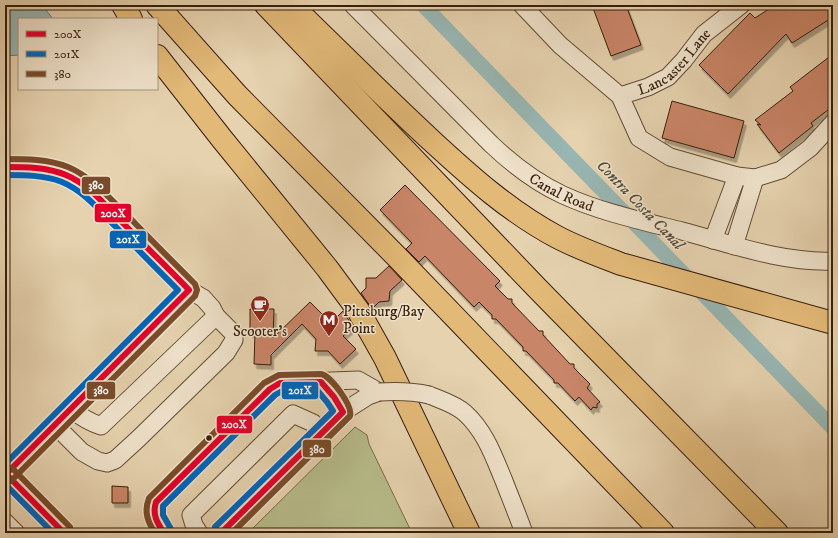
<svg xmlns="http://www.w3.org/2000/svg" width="838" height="538" viewBox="0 0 838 538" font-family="'IM FELL DW Pica',serif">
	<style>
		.green { fill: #b7bb89; stroke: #766c4a }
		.water { fill: #98b6b3; stroke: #717970 }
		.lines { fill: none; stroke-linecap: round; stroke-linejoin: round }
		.canal { stroke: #98b6b3; stroke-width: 15 }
		.building { fill: #c98568; stroke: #361e0b; filter: url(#shadow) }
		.minor-casing { stroke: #624b34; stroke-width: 19 }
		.highway-casing { stroke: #361e0b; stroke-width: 24 }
		.minor { stroke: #efe2cb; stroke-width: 17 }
		.highway { stroke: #e3b978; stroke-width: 22 }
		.minor-bridge-casing { stroke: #624b34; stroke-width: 19; stroke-linecap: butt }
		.minor-bridge { stroke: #efe2cb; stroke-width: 17 }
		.bus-1-casing { stroke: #efe2cb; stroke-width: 9 }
		.bus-2-casing { stroke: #efe2cb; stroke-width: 9 }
		.bus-3-casing { stroke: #efe2cb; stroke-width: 9 }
		.bus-1 { stroke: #e4002b; stroke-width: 6 }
		.bus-2 { stroke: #0065bd; stroke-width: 6 }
		.bus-3 { stroke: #7a4b2a; stroke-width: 6 }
		.bus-dot { fill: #361e0b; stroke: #efe2cb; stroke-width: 1.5 }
		.labels { text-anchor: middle; stroke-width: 3; stroke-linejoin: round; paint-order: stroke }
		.street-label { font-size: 15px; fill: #361e0b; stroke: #efe2cb }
		.poi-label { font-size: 15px; fill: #361e0b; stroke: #efe2cb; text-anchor: start }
		.water-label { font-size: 16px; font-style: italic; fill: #534c3d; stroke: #efe2cb }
		.line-badge { stroke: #efe2cb; stroke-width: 1.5 }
		.badge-label { font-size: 11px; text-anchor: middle; font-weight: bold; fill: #fff }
	</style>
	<defs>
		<filter id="shadow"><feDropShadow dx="2.5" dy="4.5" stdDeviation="0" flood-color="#0004"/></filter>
	</defs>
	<rect width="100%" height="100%" fill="#e6d2af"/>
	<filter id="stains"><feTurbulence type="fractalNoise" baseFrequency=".005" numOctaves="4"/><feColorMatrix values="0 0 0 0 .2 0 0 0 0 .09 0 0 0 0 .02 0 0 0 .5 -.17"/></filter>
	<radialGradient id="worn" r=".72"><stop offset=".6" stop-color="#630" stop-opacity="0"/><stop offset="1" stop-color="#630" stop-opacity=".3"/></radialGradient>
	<!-- green -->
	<path class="green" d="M 355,427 L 367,435 L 369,444 L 412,533 L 248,533 Z"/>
	<!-- water -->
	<path class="water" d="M 5,5 L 42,5 L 53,19 L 19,19 L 19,55 L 5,56 Z"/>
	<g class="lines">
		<!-- canal -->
		<path class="canal" d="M 423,5 L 833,428"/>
	</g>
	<!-- building -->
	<g class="building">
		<path d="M 601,5 L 626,5 L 641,45 L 611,56 L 593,8 Z"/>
		<path d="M 775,5 L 833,5 L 833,17 L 792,43 L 786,34 L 728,94 L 699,65 L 750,13 L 755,18 Z"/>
		<path d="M 833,54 L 833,106 L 811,123 L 813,126 L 779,153 L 757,124 L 761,125 L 755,120 L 793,91 L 790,87 Z"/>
		<path d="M 672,101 L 744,121 L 734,158 L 662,138 Z"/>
		<path d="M 405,185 L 500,281 L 495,286 L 508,299 L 512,299 L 512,303 L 539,331 L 543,331 L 543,335 L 570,364 L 574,364 L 574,368 L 590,384 L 587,388 L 600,402 L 597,404 L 597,408 L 593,407 L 591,410 L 579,397 L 575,401 L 558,383 L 554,383 L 554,380 L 526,351 L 523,351 L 523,347 L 496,319 L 492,319 L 492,315 L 479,302 L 474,307 L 425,256 L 419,262 L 406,249 L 412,243 L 380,210 Z"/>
		<path d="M 389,266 L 402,280 L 390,291 L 389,301 L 379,302 L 372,309 L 361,293 L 366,288 L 366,278 L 376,278 Z"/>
		<path d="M 310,302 L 331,323 L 343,311 L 353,327 L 343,336 L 356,349 L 340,364 L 328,351 L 315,351 L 316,339 L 302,324 L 271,355 L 271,365 L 254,364 L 255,333 L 250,333 L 250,309 L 274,309 L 273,338 Z"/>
		<path d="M 112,486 L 128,487 L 128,503 L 112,503 Z"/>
	</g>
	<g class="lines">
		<defs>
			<g id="minor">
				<path id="s1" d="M 353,5 L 491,144 C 513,165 535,182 563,195 C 600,212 642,221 682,231 C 731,244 782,263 833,261"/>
				<path d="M 522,5 L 560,45 L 620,96 L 639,138 L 670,157 L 737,176 L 755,178 L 781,170 L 810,148 L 833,123"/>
				<path id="s2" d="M 620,96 L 648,87 L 668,77 L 684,60 L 704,34 L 741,5"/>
				<path d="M 5,167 C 28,167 53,167 74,179 C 92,190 107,207 122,222 C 144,244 167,267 189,290 L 203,298 L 212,308 L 216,316 L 234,334 L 234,340 L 226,353 L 138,439 L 115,460 L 107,463 L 98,461 L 82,452 L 55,425"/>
				<path d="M 713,240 L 737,176"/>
				<path d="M 734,246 L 755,178"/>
				<path d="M 321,382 L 334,397 L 343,412"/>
				<path d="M 429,395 C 441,400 455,404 465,413 C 485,431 494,457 504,481 C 511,499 518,516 524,533"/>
				<path d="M 71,409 C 81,417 89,422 101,426 L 216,316"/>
				<path d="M 5,473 L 64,533"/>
				<path d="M 5,475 L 189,290"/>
				<path d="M 5,522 L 16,533"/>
				<path d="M 164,533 C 157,522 151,514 156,502 L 274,386 L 280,383 L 358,380 L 379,392"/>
				<path d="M 199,533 L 194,525 L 191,515 L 293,414 L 313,423 L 322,432"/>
				<path d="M 221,533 L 343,412 L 368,396 L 379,392"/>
			</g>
			<g id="highway">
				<path d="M 123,5 L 131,19"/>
				<path d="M 157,5 L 237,95 L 400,260 L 663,533"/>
				<path d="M 266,5 L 536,287 L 777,533"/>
				<path d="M 291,5 C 338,50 384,97 433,142 C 471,177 510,212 557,237 C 578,248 600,256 621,264 L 833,323"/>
				<path d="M 157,56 L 222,139 L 327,268 L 358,310 L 385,358 L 469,533"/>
			</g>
		</defs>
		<!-- minor casing -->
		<use href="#minor" class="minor-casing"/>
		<!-- highway casing -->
		<use href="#highway" class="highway-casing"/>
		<!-- minor -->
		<use href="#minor" class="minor"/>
		<!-- highway -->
		<use href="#highway" class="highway"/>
		<defs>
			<path id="minor-bridge" d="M 379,392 C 397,391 412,391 429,395"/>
		</defs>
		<!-- minor-bridge casing -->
		<use href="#minor-bridge" class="minor-bridge-casing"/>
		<!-- minor-bridge -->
		<use href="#minor-bridge" class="minor-bridge"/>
		<defs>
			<g id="bus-1">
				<path d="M 5,167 C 25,167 47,167 66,175 C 88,184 105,205 122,222 C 144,245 167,267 189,290 L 5,475"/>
				<path d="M 6,474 L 64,533"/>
				<path d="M 164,533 C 157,523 152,514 156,502 L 270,389 L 280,383 L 321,382 L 334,397 L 343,412 L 221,533"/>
			</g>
			<g id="bus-2">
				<path d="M 5,175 C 24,175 44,175 62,182 C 84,191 100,211 116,227 C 136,248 157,269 178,290 L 5,464"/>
				<path d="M 5,484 L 53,533"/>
				<path d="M 171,529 L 163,515 L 163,506 L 275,395 L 282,391 L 317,390 L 327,402 L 333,411 L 215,527"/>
			</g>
			<g id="bus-3">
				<path d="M 5,159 C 26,159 48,159 68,167 C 92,177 110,199 129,217 C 151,240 173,262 195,284 L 197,290 L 195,296 L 11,481"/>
				<path d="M 12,468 L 70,527"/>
				<path d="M 155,533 C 147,521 144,511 149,498 L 264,383 L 279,375 L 321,374 C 331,376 353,406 350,416 L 232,533"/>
			</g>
		</defs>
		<!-- bus-1 casing -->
		<use href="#bus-1" class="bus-1-casing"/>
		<!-- bus-2 casing -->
		<use href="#bus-2" class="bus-2-casing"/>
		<!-- bus-3 casing -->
		<use href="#bus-3" class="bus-3-casing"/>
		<!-- bus-1 -->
		<use href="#bus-1" class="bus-1"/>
		<!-- bus-2 -->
		<use href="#bus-2" class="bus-2"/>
		<!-- bus-3 -->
		<use href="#bus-3" class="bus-3"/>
	</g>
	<!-- icons -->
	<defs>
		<symbol id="cafe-pin" viewBox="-11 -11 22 30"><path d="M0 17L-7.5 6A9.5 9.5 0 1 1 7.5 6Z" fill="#8f2418" stroke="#efe2cb"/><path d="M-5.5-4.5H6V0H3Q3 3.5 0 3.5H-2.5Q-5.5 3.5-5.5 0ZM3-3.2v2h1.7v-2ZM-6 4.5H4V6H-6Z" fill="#fff"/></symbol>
		<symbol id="metro-pin" viewBox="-11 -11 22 30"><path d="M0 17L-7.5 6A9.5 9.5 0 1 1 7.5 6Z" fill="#8f2418" stroke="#efe2cb"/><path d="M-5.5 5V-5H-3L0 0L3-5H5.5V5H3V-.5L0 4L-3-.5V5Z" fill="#fff"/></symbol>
	</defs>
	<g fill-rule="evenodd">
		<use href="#cafe-pin" x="249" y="294" width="22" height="30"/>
		<use href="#metro-pin" x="318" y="309" width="22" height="30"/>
	</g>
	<!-- markers -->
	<circle class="bus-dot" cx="209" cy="438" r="3.5"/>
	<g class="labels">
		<!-- street labels -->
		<g class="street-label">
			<text dy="5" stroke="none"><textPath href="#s2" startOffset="66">Lancaster Lane</textPath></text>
			<text dy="5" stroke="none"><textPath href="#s1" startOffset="282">Canal Road</textPath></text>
		</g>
		<!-- poi labels -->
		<g class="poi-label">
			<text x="343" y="316">Pittsburg/Bay<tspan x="343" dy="17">Point</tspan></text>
			<text x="260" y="336" text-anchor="middle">Scooter's</text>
		</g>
		<!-- water labels -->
		<g class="water-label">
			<text transform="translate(641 204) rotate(46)" y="6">Contra Costa Canal</text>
		</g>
	</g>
	<g class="line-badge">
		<rect x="81" y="176" width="30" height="19" rx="4" fill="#7a4b2a"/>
		<rect x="94" y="203" width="38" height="20" rx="4" fill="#e4002b"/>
		<rect x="109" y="230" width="38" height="19" rx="4" fill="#0065bd"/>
		<rect x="86" y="381" width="30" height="19" rx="4" fill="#7a4b2a"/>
		<rect x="281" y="381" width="38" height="19" rx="4" fill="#0065bd"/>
		<rect x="216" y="415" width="37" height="19" rx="4" fill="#e4002b"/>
		<rect x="302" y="439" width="30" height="19" rx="4" fill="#7a4b2a"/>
	</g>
	<g class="badge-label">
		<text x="96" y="189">380</text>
		<text x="113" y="217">200X</text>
		<text x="128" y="243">201X</text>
		<text x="101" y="394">380</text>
		<text x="300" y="394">201X</text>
		<text x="234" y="428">200X</text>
		<text x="317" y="453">380</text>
	</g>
	<!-- margin -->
	<rect width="838" height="538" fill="none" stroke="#e6d2af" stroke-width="20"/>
	<rect x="6" y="6" width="826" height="526" fill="none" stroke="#361e0b" stroke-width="2"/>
	<rect x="10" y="10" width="818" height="518" fill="none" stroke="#361e0b"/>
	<!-- legend -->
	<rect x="18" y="18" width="140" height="72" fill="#efe2cb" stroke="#a5947e"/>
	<rect x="26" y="31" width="20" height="6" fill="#e4002b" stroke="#a5947e"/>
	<text x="54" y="38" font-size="12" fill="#361e0b">200X</text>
	<rect x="26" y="51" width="20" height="6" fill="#0065bd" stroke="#a5947e"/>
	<text x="54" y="58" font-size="12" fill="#361e0b">201X</text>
	<rect x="26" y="71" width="20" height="6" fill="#7a4b2a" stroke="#a5947e"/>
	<text x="54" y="78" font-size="12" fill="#361e0b">380</text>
	<rect width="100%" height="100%" filter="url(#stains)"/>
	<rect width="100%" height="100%" fill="url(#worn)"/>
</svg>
